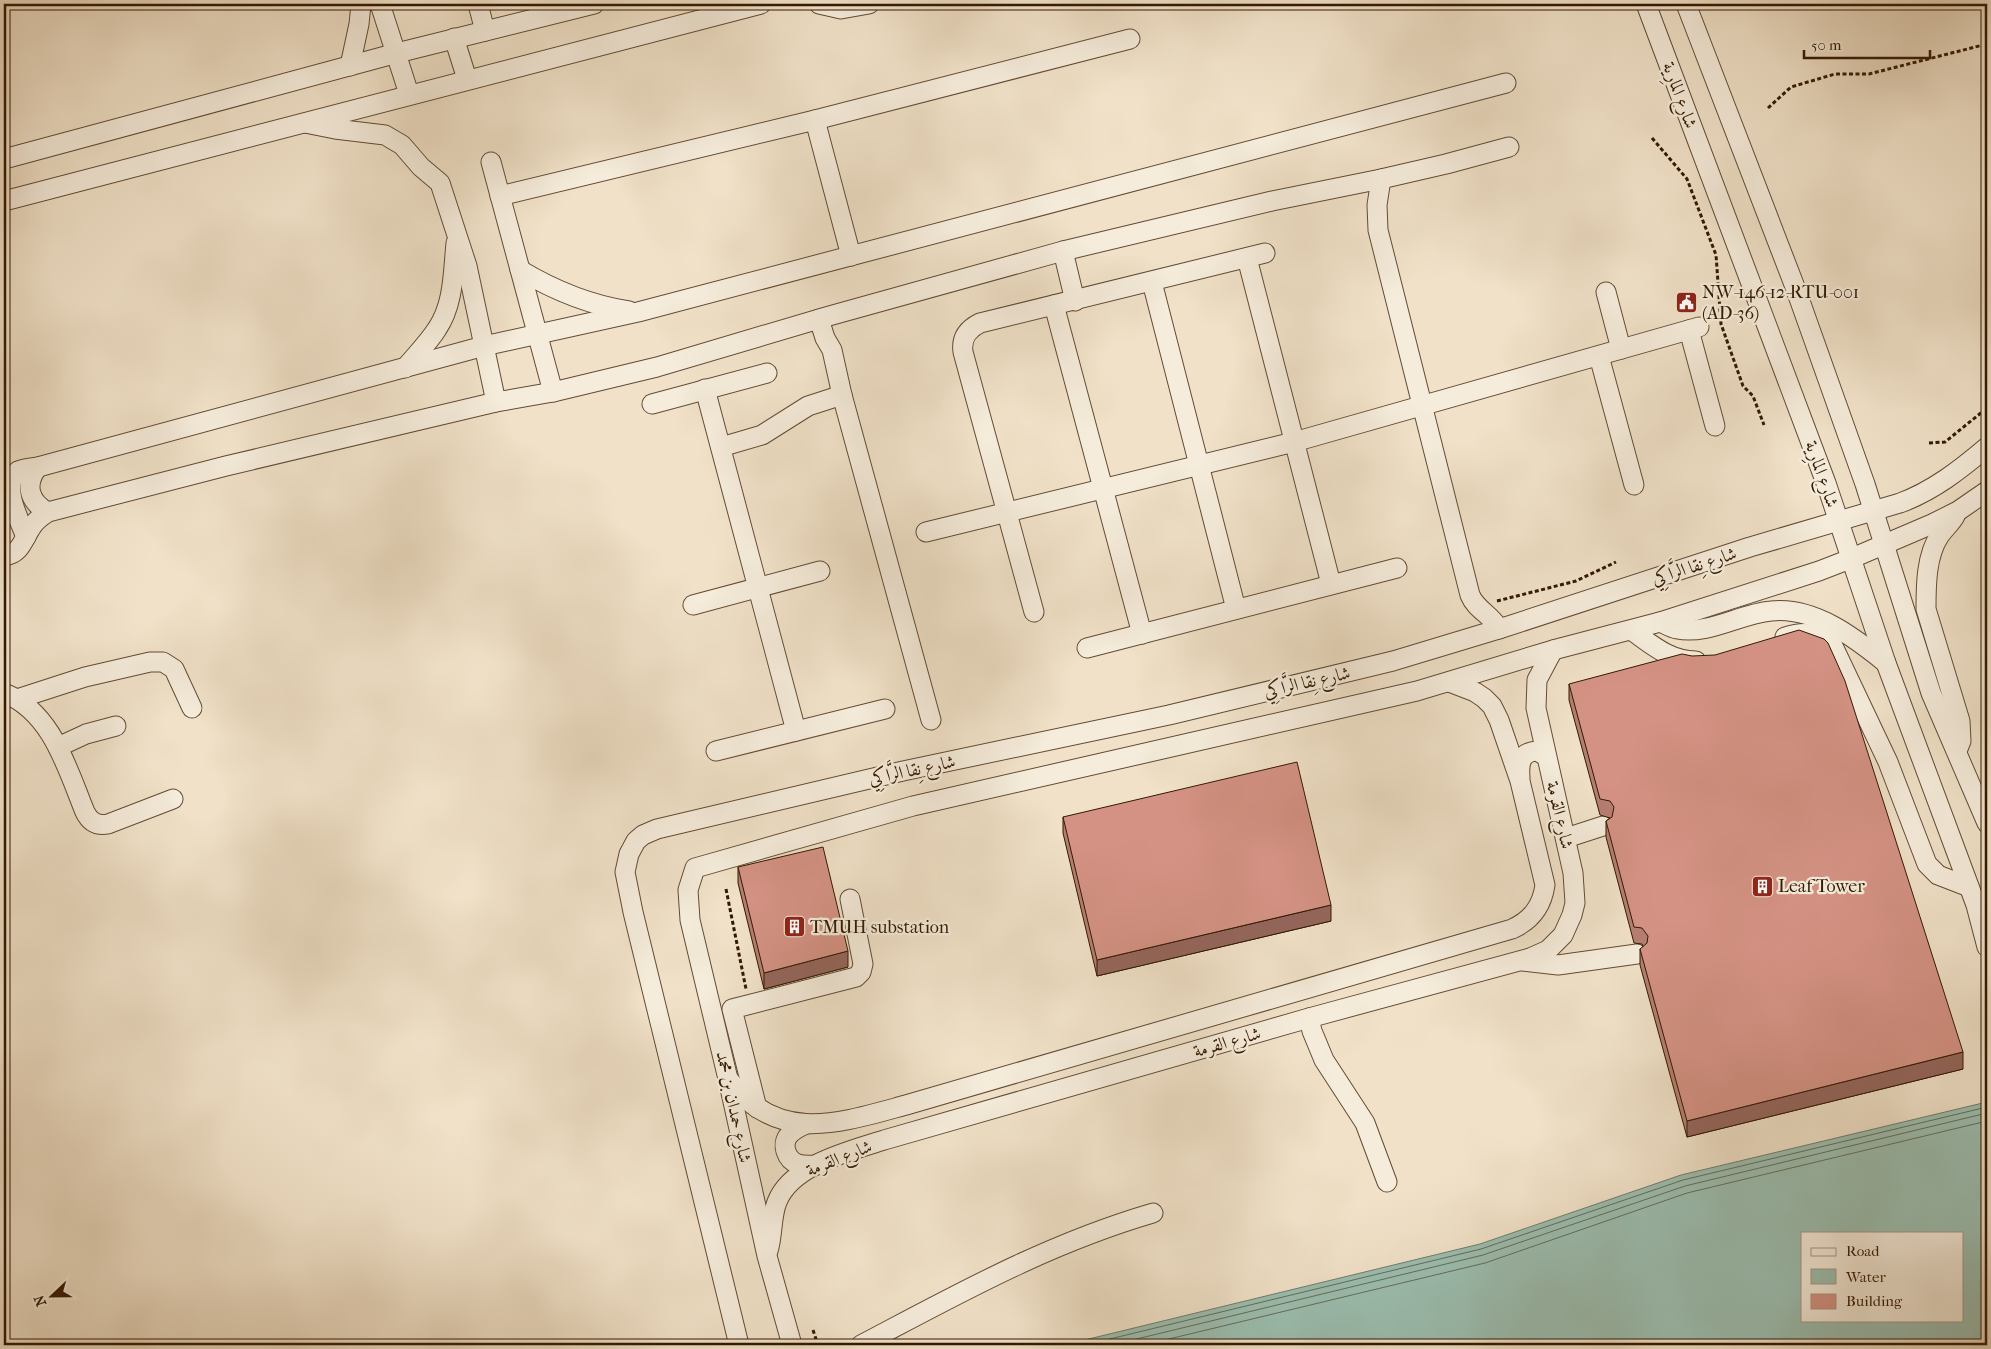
<svg xmlns="http://www.w3.org/2000/svg" width="1991" height="1349" viewBox="0 0 1991 1349" font-family="'IM FELL French Canon',Amiri,serif">
	<style>
		.water { fill: #9bbeb0; stroke: #717c6a; fill-rule: evenodd }
		.lines { fill: none; stroke-linecap: round; stroke-linejoin: round }
		.shore { stroke: #666c59; stroke-width: 1 }
		.minor-casing { stroke: #624b34; stroke-width: 21 }
		.path { stroke: #321902; stroke-width: 3; stroke-dasharray: 4 2.5; stroke-linecap: butt }
		.minor { stroke: #f5ecdb; stroke-width: 19 }
		.wall { fill: #b67e72; stroke: #321902 }
		.shaded-wall { fill: #94665c; stroke: #321902 }
		.building { fill: #d49284; stroke: #321902 }
		.labels { text-anchor: middle; stroke-width: 4.5; stroke-linejoin: round; paint-order: stroke }
		.street-label { font-size: 18px; fill: #321902; stroke: #f5ecdb }
		.poi-label { font-size: 18px; fill: #321902; stroke: #f5ecdb; text-anchor: start }
	</style>
	<rect width="100%" height="100%" fill="#f0e1c8"/>
	<filter id="stains"><feTurbulence type="fractalNoise" baseFrequency=".004" numOctaves="4"/><feColorMatrix values="0 0 0 0 .2 0 0 0 0 .09 0 0 0 0 .02 0 0 0 .5 -.17"/></filter>
	<radialGradient id="worn" r=".72"><stop offset=".6" stop-color="#630" stop-opacity="0"/><stop offset="1" stop-color="#630" stop-opacity=".3"/></radialGradient>
	<!-- water -->
	<path class="water" d="M 1987,1102 L 1987,1345 L 1064,1345 L 1480,1244 L 1681,1175 ZM 1802,1233 L 1962,1233 L 1962,1320 L 1802,1320 Z"/>
	<g class="lines">
		<!-- shore -->
		<g class="shore">
			<path d="M 1085,1345 L 1481,1249 L 1683,1180 L 1987,1107"/>
			<path d="M 1112,1345 L 1483,1255 L 1685,1186 L 1987,1113"/>
			<path d="M 1144,1345 L 1485,1263 L 1687,1193 L 1987,1121"/>
		</g>
		<defs>
			<g id="minor">
				<path d="M 380,4 L 409,94"/>
				<path d="M 478,4 L 485,31"/>
				<path d="M 819,4 L 841,9 L 869,4"/>
				<path d="M 1646,4 L 1826,483 L 1886,663 L 1976,905 L 1987,947"/>
				<path d="M 1686,4 L 1795,287 L 1865,484 L 1931,693 L 1987,823"/>
				<path d="M 454,38 L 467,79"/>
				<path d="M 350,66 L 359,24 L 361,4"/>
				<path d="M 815,120 L 851,256"/>
				<path d="M 305,123 L 335,129 L 385,135 L 402,145 L 421,167 L 440,183 L 467,266 L 496,402"/>
				<path d="M 4,159 L 397,53 L 594,4"/>
				<path d="M 491,162 L 553,392"/>
				<path d="M 1381,179 L 1377,205 L 1378,230 L 1470,595 C 1476,610 1492,615 1499,629"/>
				<path d="M 500,196 L 815,120 L 1130,39"/>
				<path d="M 4,201 L 761,4"/>
				<path d="M 1063,251 L 1075,301"/>
				<path d="M 1247,258 L 1331,584"/>
				<path d="M 520,270 C 555,291 589,305 629,311"/>
				<path d="M 1152,282 L 1236,609"/>
				<path d="M 1606,292 L 1621,349"/>
				<path d="M 1054,305 L 1142,634"/>
				<path d="M 819,319 L 825,338 L 832,350 L 842,395 L 931,720"/>
				<path d="M 1689,330 L 1715,426"/>
				<path d="M 1599,356 L 1634,485"/>
				<path d="M 405,368 C 416,355 428,343 437,329 C 454,304 453,272 456,243"/>
				<path d="M 705,389 L 796,731"/>
				<path d="M 652,404 L 767,373"/>
				<path d="M 721,447 L 762,435 L 808,406 L 842,395"/>
				<path d="M 38,467 C 24,484 29,502 48,512"/>
				<path d="M 1955,516 C 1951,523 1945,528 1940,535 C 1926,555 1926,586 1926,609 L 1960,721 L 1961,741 L 1957,751"/>
				<path d="M 926,532 L 1294,442 L 1699,327"/>
				<path d="M 26,537 C 20,521 0,485 18,471 C 24,468 31,468 38,467 L 484,346 L 638,312 L 1506,83"/>
				<path d="M 4,556 C 22,554 23,538 33,525 C 37,519 42,516 48,512 L 226,466 L 496,402 L 553,392 L 657,367 L 829,316 L 1063,251 L 1272,201 L 1381,179 L 1446,164 L 1509,147"/>
				<path d="M 693,605 L 820,571"/>
				<path d="M 1034,612 L 963,352 C 961,338 968,329 980,323 L 1265,253"/>
				<path d="M 1660,622 C 1665,624 1671,628 1677,629 C 1709,635 1739,614 1771,611 C 1814,606 1855,638 1886,663"/>
				<path d="M 1631,630 C 1651,644 1669,661 1696,661"/>
				<path d="M 1785,637 C 1804,631 1818,632 1833,646 L 1888,762 L 1927,864 L 1938,875 L 1969,887"/>
				<path d="M 1087,648 L 1397,568"/>
				<path d="M 4,693 C 52,712 67,768 85,812 C 90,822 97,826 108,824 L 173,799"/>
				<path d="M 17,699 L 85,677 L 150,662 L 163,662 L 174,669 L 192,708"/>
				<path d="M 58,747 L 86,734 L 116,726"/>
				<path d="M 716,751 L 885,709"/>
				<path d="M 1520,778 C 1519,764 1520,752 1537,751 L 1546,756"/>
				<path d="M 1566,838 L 1603,826"/>
				<path d="M 1523,961 L 1558,965 L 1637,954"/>
				<path d="M 1309,1018 L 1312,1031 L 1324,1060 L 1365,1123 L 1387,1182"/>
				<path d="M 729,1080 C 777,1145 840,1123 906,1105 L 1512,929 C 1532,920 1542,906 1545,885 L 1520,781 L 1499,720 L 1492,706 L 1484,698 L 1475,692 L 1449,682"/>
				<path d="M 757,1108 L 732,1009 L 856,977 L 861,972 L 863,964 L 850,899"/>
				<path d="M 806,1124 C 800,1127 794,1129 789,1135 C 781,1144 786,1160 798,1164 C 804,1166 811,1165 818,1165"/>
				<path d="M 768,1251 C 773,1235 771,1217 777,1202 C 791,1165 850,1151 884,1140 L 1309,1018 L 1530,958 L 1548,950 L 1563,935 L 1572,915 L 1575,903 L 1573,873 L 1536,708 L 1537,680 L 1553,650"/>
				<path d="M 739,1345 L 633,912 L 625,872 L 629,854 L 636,841 L 643,835 L 657,829 L 903,771 L 1169,715 L 1393,661 L 1499,629 L 1750,547 L 1900,503 C 1933,491 1961,469 1987,447"/>
				<path d="M 792,1345 L 767,1256 L 728,1079 L 690,920 L 688,890 L 695,868 L 913,806 L 1417,691 L 1553,650 L 1660,622 L 1819,571 L 1850,559 L 1932,524 L 1958,511 L 1987,491"/>
				<path d="M 861,1345 C 958,1294 1047,1244 1153,1213"/>
			</g>
		</defs>
		<!-- minor casing -->
		<use href="#minor" class="minor-casing"/>
		<!-- path -->
		<g class="path">
			<path d="M 1768,108 L 1791,87 L 1835,74 L 1869,74 L 1987,44"/>
			<path d="M 1652,138 L 1687,179 L 1716,255 L 1721,324 L 1743,386 L 1753,396 L 1764,425"/>
			<path d="M 1929,443 L 1945,442 L 1987,408"/>
			<path d="M 1497,601 L 1576,581 L 1616,562"/>
			<path d="M 726,889 L 746,989"/>
			<path d="M 1985,1015 L 1987,1026"/>
			<path d="M 813,1330 L 818,1345"/>
		</g>
		<!-- minor -->
		<use href="#minor" class="minor"/>
	</g>
	<!-- wall -->
	<g class="wall">
		<path d="M 1569,684 L 1963,1069 L 1687,1137 L 1640,965 L 1640,949 L 1643,946 L 1642,944 L 1634,943 L 1606,837 L 1606,821 L 1610,818 L 1600,815 L 1569,700 Z"/>
		<path d="M 1063,817 L 1331,921 L 1097,976 L 1063,833 Z"/>
		<path d="M 738,867 L 848,967 L 764,989 L 738,883 Z"/>
	</g>
	<!-- shaded-wall -->
	<g class="shaded-wall">
		<path d="M 1331,905 L 1331,921 L 1097,976 L 1097,960 Z"/>
		<path d="M 848,951 L 848,967 L 764,989 L 764,973 Z"/>
		<path d="M 1963,1052 L 1963,1069 L 1687,1137 L 1687,1121 Z"/>
	</g>
	<!-- building -->
	<g class="building">
		<path d="M 1799,630 L 1824,639 L 1828,643 L 1845,681 L 1963,1052 L 1687,1121 L 1640,949 L 1647,943 L 1648,936 L 1642,928 L 1634,927 L 1606,821 L 1612,817 L 1614,807 L 1610,801 L 1600,799 L 1569,684 L 1682,654 L 1692,656 L 1715,655 Z"/>
		<path d="M 1297,762 L 1331,905 L 1097,960 L 1063,817 Z"/>
		<path d="M 823,847 L 848,951 L 764,973 L 738,867 Z"/>
	</g>
	<!-- icons -->
	<defs>
		<symbol id="civic-square" viewBox="-11 -11 22 22"><rect x="-9" y="-9" width="18" height="18" rx="4" fill="#8f2418" stroke="#f5ecdb"/><path d="M-.6-6.5H3V-4.5H.6V-3L4-1V1h2V6H-6V1h2V-1L-.6-3ZM-1.2 2.5V6h2.4V2.5Z" fill="#fff"/></symbol>
		<symbol id="building-square" viewBox="-11 -11 22 22"><rect x="-9" y="-9" width="18" height="18" rx="4" fill="#8f2418" stroke="#f5ecdb"/><path d="M-4-6H4V6H1V3H-1V6H-4ZM-2.5-4.3h1.7v1.8h-1.7ZM.8-4.3h1.7v1.8H.8ZM-2.5-1h1.7V.8h-1.7ZM.8-1h1.7V.8H.8Z" fill="#fff"/></symbol>
	</defs>
	<g fill-rule="evenodd">
		<use href="#civic-square" x="1674" y="290" width="25" height="25"/>
		<use href="#building-square" x="1750" y="874" width="25" height="25"/>
		<use href="#building-square" x="782" y="914" width="25" height="25"/>
	</g>
	<g class="labels">
		<!-- street labels -->
		<g class="street-label">
			<text transform="translate(1680 95) rotate(70)" y="6">شارع المارِية</text>
			<text transform="translate(1822 474) rotate(71)" y="6">شارع المارِية</text>
			<text transform="translate(1694 566) rotate(-18)" y="6">شارع نِقا الرَّاكِي</text>
			<text transform="translate(1307 682) rotate(-13)" y="6">شارع نِقا الرَّاكِي</text>
			<text transform="translate(912 770) rotate(-12)" y="6">شارع نِقا الرَّاكِي</text>
			<text transform="translate(1560 815) rotate(77)" y="6">شارع القرمة</text>
			<text transform="translate(1227 1042) rotate(-16)" y="6">شارع القرمة</text>
			<text transform="translate(734 1107) rotate(78)" y="6">شارع حمدان بن محمد</text>
			<text transform="translate(839 1158) rotate(-22)" y="6">شارع القرمة</text>
		</g>
		<!-- poi labels -->
		<g class="poi-label">
			<text x="1702" y="298">NW-146-12-RTU-001<tspan x="1702" dy="21">(AD-36)</tspan></text>
			<text x="1778" y="892">Leaf Tower</text>
			<text x="810" y="933">TMUH substation</text>
		</g>
	</g>
	<!-- margin -->
	<rect width="1991" height="1349" fill="none" stroke="#f0e1c8" stroke-width="20"/>
	<rect x="5" y="5" width="1981" height="1339" fill="none" stroke="#321902" stroke-width="2.5"/>
	<rect x="10" y="10" width="1971" height="1329" fill="none" stroke="#321902"/>
	<!-- legend -->
	<rect x="1801" y="1232" width="162" height="90" fill="#f5ecdb" stroke="#a79884"/>
	<rect x="1811" y="1248" width="25" height="8" fill="#f5ecdb" stroke="#a79884"/>
	<text x="1846" y="1256" font-size="15" fill="#321902">Road</text>
	<rect x="1811" y="1269" width="25" height="15" fill="#9bbeb0" stroke="#a79884"/>
	<text x="1846" y="1282" font-size="15" fill="#321902">Water</text>
	<rect x="1811" y="1294" width="25" height="15" fill="#d49284" stroke="#a79884"/>
	<text x="1846" y="1306" font-size="15" fill="#321902">Building</text>
	<!-- north arrow -->
	<g transform="translate(52 1296) rotate(248)" stroke="#f5ecdb" stroke-width="4" paint-order="stroke">
	<path d="M0-4L9 19L0 12L-9 19Z" fill="#321902"/>
	<text y="-8" font-size="14" font-weight="bold" text-anchor="middle" fill="#321902">N</text>
	</g>
	<!-- scale -->
	<path d="M1804 50v8h126v-8" fill="none" stroke="#321902" stroke-width="2.5"/>
	<text x="1811" y="50" font-size="15" fill="#321902" stroke="#f5ecdb" stroke-width="4" paint-order="stroke">50 m</text>
	<rect width="100%" height="100%" filter="url(#stains)"/>
	<rect width="100%" height="100%" fill="url(#worn)"/>
</svg>
